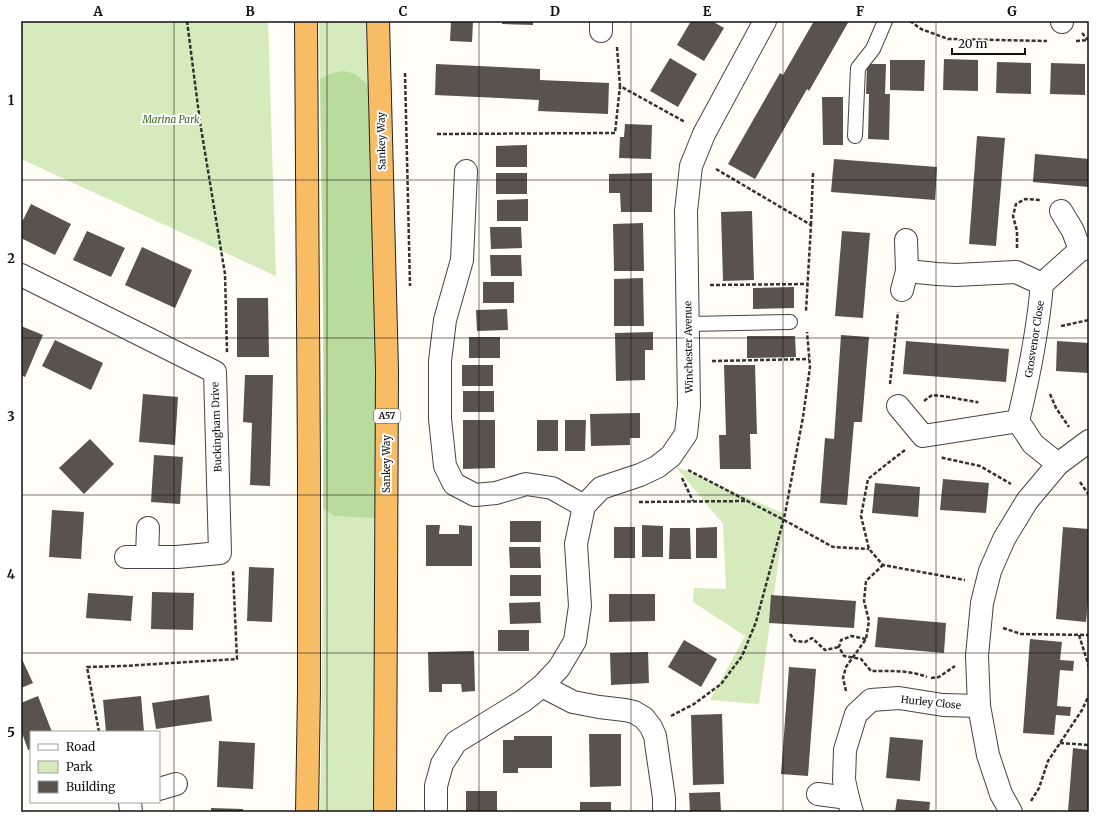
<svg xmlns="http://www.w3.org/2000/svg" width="1110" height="833" viewBox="0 0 1110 833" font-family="Merriweather,serif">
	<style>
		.green { fill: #d5ebbd }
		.forest { fill: #b9dc9c }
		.building { fill: #5a524d }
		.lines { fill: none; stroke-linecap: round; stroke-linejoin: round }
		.service-casing { stroke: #444; stroke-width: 16 }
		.minor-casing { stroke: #444; stroke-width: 24 }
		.trunk-casing { stroke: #222; stroke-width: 24 }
		.path { stroke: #333; stroke-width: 2.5; stroke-dasharray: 4 2; stroke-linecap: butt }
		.service { stroke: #fff; stroke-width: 14 }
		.minor { stroke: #fff; stroke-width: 22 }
		.trunk { stroke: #f7bc64; stroke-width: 22 }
		.grid { fill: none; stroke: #111; stroke-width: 1; stroke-opacity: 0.55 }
		.labels { text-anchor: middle; stroke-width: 4; stroke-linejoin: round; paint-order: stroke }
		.shield { fill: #fff; stroke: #585858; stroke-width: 1 }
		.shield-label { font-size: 9px; font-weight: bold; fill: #111 }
		.park-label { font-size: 10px; font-style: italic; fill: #2f6b1f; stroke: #fff }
		.street-label { font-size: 10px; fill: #111; stroke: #fff }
		.neatline { fill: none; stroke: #111; stroke-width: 1.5 }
		.grid-label { font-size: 13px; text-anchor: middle; font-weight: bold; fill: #111 }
	</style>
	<rect width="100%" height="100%" fill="#fffdf5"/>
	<!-- green -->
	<g class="green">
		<path d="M 21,21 L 268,21 L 276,276 L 21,159 Z"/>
		<path d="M 319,21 L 366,21 L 376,356 L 377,624 L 374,812 L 320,812 C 325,548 324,285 319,21 Z"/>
		<path d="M 675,466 L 785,514 L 759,704 L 710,700 L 745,636 L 693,602 L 694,588 L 726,589 L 723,524 Z"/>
	</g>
	<!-- forest -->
	<path class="forest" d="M 344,71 L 355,74 L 368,85 L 376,356 L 376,518 L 334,516 L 323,508 L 324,358 L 320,79 L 332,73 Z"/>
	<!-- building -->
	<g class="building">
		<path d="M 451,21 L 473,21 L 472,42 L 450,41 Z"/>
		<path d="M 502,21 L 533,21 L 533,25 L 502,24 Z"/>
		<path d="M 691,21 L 712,21 L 724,28 L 704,61 L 677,45 Z"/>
		<path d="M 814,21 L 849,21 L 809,91 L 807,89 L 755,179 L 728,164 L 780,73 L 783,75 Z"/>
		<path d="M 670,58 L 697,74 L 678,107 L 650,91 Z"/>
		<path d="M 944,59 L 978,60 L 978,91 L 943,90 Z"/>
		<path d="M 890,60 L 925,60 L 924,91 L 890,90 Z"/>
		<path d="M 997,62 L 1031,63 L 1031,94 L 996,93 Z"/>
		<path d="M 1051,63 L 1085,64 L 1085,95 L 1050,94 Z"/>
		<path d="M 436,64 L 540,69 L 540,80 L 609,83 L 608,114 L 538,111 L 539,100 L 435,95 Z"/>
		<path d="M 867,64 L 886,64 L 885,94 L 890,94 L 889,140 L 868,139 L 869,94 L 866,94 Z"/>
		<path d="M 822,97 L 843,97 L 843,145 L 823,145 Z"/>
		<path d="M 625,124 L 652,125 L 651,159 L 619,158 L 620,137 L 624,137 Z"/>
		<path d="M 977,136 L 1005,138 L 996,246 L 969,244 Z"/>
		<path d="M 527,145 L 527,167 L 496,167 L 496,146 Z"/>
		<path d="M 1035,154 L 1089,159 L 1089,187 L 1033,182 Z"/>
		<path d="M 834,159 L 937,167 L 935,200 L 831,192 Z"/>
		<rect x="496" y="173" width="31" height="21"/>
		<path d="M 652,173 L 652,212 L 621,212 L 620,193 L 609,193 L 609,174 Z"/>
		<path d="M 528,199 L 528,221 L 497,221 L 497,200 Z"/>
		<path d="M 31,204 L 71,224 L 55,255 L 21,238 L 21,224 Z"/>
		<path d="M 752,211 L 754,280 L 723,281 L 721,212 Z"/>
		<path d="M 643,223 L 644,271 L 614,271 L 613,224 Z"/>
		<path d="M 490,227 L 521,227 L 522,248 L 491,249 Z"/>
		<path d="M 87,231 L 125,248 L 111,277 L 73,260 Z"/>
		<path d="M 842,231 L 870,233 L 863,318 L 835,316 Z"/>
		<path d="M 142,247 L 192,270 L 175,308 L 125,285 Z"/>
		<path d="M 490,255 L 521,255 L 522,276 L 491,276 Z"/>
		<path d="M 643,278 L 644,326 L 614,326 L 614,279 Z"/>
		<rect x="483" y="282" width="31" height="21"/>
		<path d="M 794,287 L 794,308 L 753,309 L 753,288 Z"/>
		<path d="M 237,298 L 268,298 L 269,357 L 237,357 Z"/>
		<path d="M 507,309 L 508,330 L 477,331 L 476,310 Z"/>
		<path d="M 21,326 L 43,335 L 25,377 L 21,375 Z"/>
		<path d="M 653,332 L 653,350 L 645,350 L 645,380 L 616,381 L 615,333 Z"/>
		<path d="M 841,335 L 869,337 L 862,422 L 854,422 L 847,505 L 820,503 L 825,438 L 834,439 Z"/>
		<path d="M 747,336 L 795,336 L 796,357 L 747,358 Z"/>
		<rect x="469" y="337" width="31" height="21"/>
		<path d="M 55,340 L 103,363 L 91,390 L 42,366 Z"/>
		<path d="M 906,341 L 1009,349 L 1006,382 L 903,374 Z"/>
		<path d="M 1057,341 L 1089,343 L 1089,373 L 1056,371 Z"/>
		<rect x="462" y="365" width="31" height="21"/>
		<path d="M 724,365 L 755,365 L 757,434 L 750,434 L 751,469 L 720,469 L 719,435 L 726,435 Z"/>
		<path d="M 245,375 L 273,375 L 270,486 L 250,485 L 252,423 L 243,422 Z"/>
		<rect x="463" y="391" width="31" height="21"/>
		<path d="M 143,394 L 178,397 L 175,445 L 139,442 Z"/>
		<path d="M 640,413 L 640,438 L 630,438 L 630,445 L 591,446 L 590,414 Z"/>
		<path d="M 463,420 L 495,420 L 495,468 L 463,469 Z"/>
		<rect x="537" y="420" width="21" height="31"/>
		<path d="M 565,420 L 586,420 L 585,451 L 565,451 Z"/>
		<path d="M 90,439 L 114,464 L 84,494 L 59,468 Z"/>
		<path d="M 154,455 L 183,457 L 180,504 L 151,502 Z"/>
		<path d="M 943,479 L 989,483 L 986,513 L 940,510 Z"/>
		<path d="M 875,483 L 920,487 L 918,517 L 872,513 Z"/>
		<path d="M 52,510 L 84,512 L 81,559 L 49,557 Z"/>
		<rect x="510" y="521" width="31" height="21"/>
		<path d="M 426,525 L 440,525 L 439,534 L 459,534 L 459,525 L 472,526 L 472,566 L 426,566 Z"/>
		<path d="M 642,525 L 663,526 L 663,557 L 642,557 Z"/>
		<rect x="614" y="527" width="21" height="31"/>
		<path d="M 717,527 L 717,558 L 696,558 L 696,528 Z"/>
		<path d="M 1063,527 L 1089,529 L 1089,590 L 1086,622 L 1056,619 Z"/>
		<path d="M 670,528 L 690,528 L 691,559 L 669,559 Z"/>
		<path d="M 509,547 L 540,547 L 541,568 L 510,568 Z"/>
		<path d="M 249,567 L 274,568 L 272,622 L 247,621 Z"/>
		<rect x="510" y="575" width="31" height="21"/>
		<path d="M 152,592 L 194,593 L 193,630 L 151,629 Z"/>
		<path d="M 88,593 L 133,596 L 131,621 L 86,618 Z"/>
		<path d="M 609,594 L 655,594 L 655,621 L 609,622 Z"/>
		<path d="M 771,595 L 856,601 L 854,628 L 769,623 Z"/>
		<path d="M 540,602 L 541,623 L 510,624 L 509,603 Z"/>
		<path d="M 878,617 L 946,623 L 944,653 L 875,647 Z"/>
		<rect x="498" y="630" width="31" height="21"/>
		<path d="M 1030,639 L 1062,642 L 1060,660 L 1074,661 L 1073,671 L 1060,670 L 1057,706 L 1071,707 L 1070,716 L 1056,715 L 1054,735 L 1023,733 Z"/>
		<path d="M 684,640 L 717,659 L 701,687 L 668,667 Z"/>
		<path d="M 474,651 L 475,691 L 462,692 L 461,684 L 442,684 L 442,692 L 429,692 L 428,652 Z"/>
		<path d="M 648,652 L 649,683 L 611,685 L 610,653 Z"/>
		<path d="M 21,657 L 33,683 L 21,688 Z"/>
		<path d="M 789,667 L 816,669 L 808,776 L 781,774 Z"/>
		<path d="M 209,695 L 212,721 L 156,729 L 152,703 Z"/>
		<path d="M 38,696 L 52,732 L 31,732 L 31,749 L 28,750 L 21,730 L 21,703 Z"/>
		<path d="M 141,696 L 144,732 L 106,732 L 103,700 Z"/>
		<path d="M 722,714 L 724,784 L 693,785 L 691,715 Z"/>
		<path d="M 589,734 L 621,734 L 621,786 L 590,787 Z"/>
		<path d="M 514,736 L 552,736 L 552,768 L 518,768 L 518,773 L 503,773 L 503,740 L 514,740 Z"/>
		<path d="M 890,737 L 923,740 L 920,781 L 886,778 Z"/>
		<path d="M 219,741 L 255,743 L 253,789 L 217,787 Z"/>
		<path d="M 1073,748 L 1089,750 L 1089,812 L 1068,811 Z"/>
		<rect x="466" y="791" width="31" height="21"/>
		<path d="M 720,792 L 721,812 L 690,812 L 689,793 Z"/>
		<path d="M 897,799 L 930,802 L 929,812 L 895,812 Z"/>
		<rect x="580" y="802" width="31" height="10"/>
		<path d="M 211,808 L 243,809 L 243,812 L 211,812 Z"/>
	</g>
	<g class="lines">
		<defs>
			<g id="service">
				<path d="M 855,136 L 858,68 L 873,49 L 885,21"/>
				<path d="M 688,324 L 790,322"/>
			</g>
			<g id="minor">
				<path d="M 601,21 L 601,31"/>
				<path d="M 1062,21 L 1062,22"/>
				<path d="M 466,171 L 462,260 L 445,320 L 440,361 L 440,419 L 445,466 L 454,484 L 475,495 L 496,493 L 526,484 L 552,488 L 584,506"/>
				<path d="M 1061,211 L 1073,231 L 1080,250 L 1089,248"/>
				<path d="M 907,271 L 937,274 L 956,275 L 1016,272 L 1042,284"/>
				<path d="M 21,275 L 215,372 L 220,553 L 177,557 L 147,557"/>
				<path d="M 902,290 L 907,271 L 906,240"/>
				<path d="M 898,406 L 923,436 L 1018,421 C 1029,376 1038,330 1042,284 L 1080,250"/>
				<path d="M 1018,421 L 1033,444 L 1058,464"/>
				<path d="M 126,557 L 147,557 L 148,528"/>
				<path d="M 542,686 L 573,702 L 599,707 L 625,710 L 634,712 L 644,718 L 651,727 L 655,736 L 664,798 L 664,812"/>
				<path d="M 159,789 L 176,784"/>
				<path d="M 818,794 L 848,798"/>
				<path d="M 130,802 L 131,812"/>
				<path d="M 436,812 L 436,786 L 442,764 L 456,742 L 523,701 L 542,686 L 559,668 L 575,641 L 580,606 L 576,544 L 584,506 L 601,488 L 640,475 L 657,467 L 671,456 L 686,434 L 689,405 L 686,211 L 691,166 L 704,134 L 765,21"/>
				<path d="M 852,812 L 848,798 L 844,780 L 845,750 L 856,714 L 871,700 L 899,698 L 943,705 L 979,706"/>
				<path d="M 1011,812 L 1001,794 L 988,755 L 979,706 L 977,656 L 982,603 L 990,571 L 1004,539 L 1027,501 L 1058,464 L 1089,441"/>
			</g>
			<g id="trunk">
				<path d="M 306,21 L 309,465 L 309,691 L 307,812"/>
				<path d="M 378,21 L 387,370 L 385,812"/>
			</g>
		</defs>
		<!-- service casing -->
		<use href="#service" class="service-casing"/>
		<!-- minor casing -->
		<use href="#minor" class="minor-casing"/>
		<!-- trunk casing -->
		<use href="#trunk" class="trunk-casing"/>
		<!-- path -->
		<g class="path">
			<path d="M 187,21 L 200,122 L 225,274 L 227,353"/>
			<path d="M 910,21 L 921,29 L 948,39 L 1047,41"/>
			<path d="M 1082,33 L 1089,41"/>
			<path d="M 1076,41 L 1089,40"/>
			<path d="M 617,47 L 620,86 L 685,122"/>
			<path d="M 405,73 L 410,286"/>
			<path d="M 437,134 L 615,133 L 620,86"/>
			<path d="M 716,169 L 811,225 L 806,311"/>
			<path d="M 811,225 L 813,173"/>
			<path d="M 1017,248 L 1017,231 L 1013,216 L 1016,204 L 1025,199 L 1041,200"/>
			<path d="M 710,285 L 808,284"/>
			<path d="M 1061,326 L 1089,320"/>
			<path d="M 712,361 L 809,359"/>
			<path d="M 890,384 L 898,312"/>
			<path d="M 1050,394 L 1056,408 L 1069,427"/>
			<path d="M 924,401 L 932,395 C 948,396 962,400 977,402 L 978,403"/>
			<path d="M 905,450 L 888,463 L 868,479 L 861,516 L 869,549 L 883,565 L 965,580"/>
			<path d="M 942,457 L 943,458 L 980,466 L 1011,484"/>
			<path d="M 688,470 L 784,520 L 833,547 L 869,549"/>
			<path d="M 682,478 L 693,501"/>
			<path d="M 1080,482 L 1089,495"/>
			<path d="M 639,502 L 748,501"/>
			<path d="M 1003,628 L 1021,634 L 1089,635"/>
			<path d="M 790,634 L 795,641 L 805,642 L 812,638 L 825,650 L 839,647"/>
			<path d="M 1079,635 L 1089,667"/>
			<path d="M 866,639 L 852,636 L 841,640 L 839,647 L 844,656 L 861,659 L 871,671 C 890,671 909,670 927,677"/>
			<path d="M 931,678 L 939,677 L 955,666"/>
			<path d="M 846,691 L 843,678 L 846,667 L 866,639 L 869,621 L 864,601 L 866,581 L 883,565"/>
			<path d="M 671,716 L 694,704 L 721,684 L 742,656 L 756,622 L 785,514 L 803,417 L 810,367 L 807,332"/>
			<path d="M 99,732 L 87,667 L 124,666 L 237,659 L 233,571"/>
			<path d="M 1060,743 L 1089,745"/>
			<path d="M 1031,801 L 1039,788 L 1048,761 L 1082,710 L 1089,695"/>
		</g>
		<!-- service -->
		<use href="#service" class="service"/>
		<!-- minor -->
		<use href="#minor" class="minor"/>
		<!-- trunk -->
		<use href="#trunk" class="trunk"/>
	</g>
	<!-- grid -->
	<path class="grid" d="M 174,21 L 174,812M 327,21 L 327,812M 479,21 L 479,812M 631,21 L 631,812M 783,21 L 783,812M 936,21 L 936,812M 21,180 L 1089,180M 21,338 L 1089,338M 21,495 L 1089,495M 21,653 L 1089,653"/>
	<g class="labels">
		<!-- shield labels -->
		<rect class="shield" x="374" y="409" width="26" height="14" rx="3"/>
		<g class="shield-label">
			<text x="387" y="419">A57</text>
		</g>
		<!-- park labels -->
		<g class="park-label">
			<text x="171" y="123">Marina Park</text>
		</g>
		<!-- street labels -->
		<g class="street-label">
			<text transform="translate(381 141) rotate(-91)" y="4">Sankey Way</text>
			<text transform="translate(1034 339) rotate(-81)" y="4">Grosvenor Close</text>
			<text transform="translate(688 347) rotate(-91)" y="4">Winchester Avenue</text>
			<text transform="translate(216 427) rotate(-92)" y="4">Buckingham Drive</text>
			<text transform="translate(386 464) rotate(-90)" y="4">Sankey Way</text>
			<text transform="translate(931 702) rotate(6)" y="4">Hurley Close</text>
		</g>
	</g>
	<!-- border -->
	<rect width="1110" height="833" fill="none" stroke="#ffffff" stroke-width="44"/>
	<!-- legend -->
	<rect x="30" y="731" width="130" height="72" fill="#ffffff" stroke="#a0a0a0"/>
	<rect x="38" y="744" width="20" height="6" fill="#ffffff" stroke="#a0a0a0"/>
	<text x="66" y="751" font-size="12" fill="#111111">Road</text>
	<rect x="38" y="761" width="20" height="12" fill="#d5ebbd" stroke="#a0a0a0"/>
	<text x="66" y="771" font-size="12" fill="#111111">Park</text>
	<rect x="38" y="781" width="20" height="12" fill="#5a524d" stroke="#a0a0a0"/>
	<text x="66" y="791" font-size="12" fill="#111111">Building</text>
	<!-- scale -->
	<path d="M952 48v6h73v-6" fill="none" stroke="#111111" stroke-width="2"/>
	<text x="958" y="48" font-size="12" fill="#111111" stroke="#ffffff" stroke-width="3" paint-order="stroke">20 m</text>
	<rect x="22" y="22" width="1066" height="789" class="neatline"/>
	<g class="grid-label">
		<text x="98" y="16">A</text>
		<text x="250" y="16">B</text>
		<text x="403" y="16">C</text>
		<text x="555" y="16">D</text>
		<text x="707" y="16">E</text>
		<text x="860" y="16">F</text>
		<text x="1012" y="16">G</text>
		<text x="11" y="105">1</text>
		<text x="11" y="263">2</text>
		<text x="11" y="421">3</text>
		<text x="11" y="579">4</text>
		<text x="11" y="737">5</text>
	</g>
</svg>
